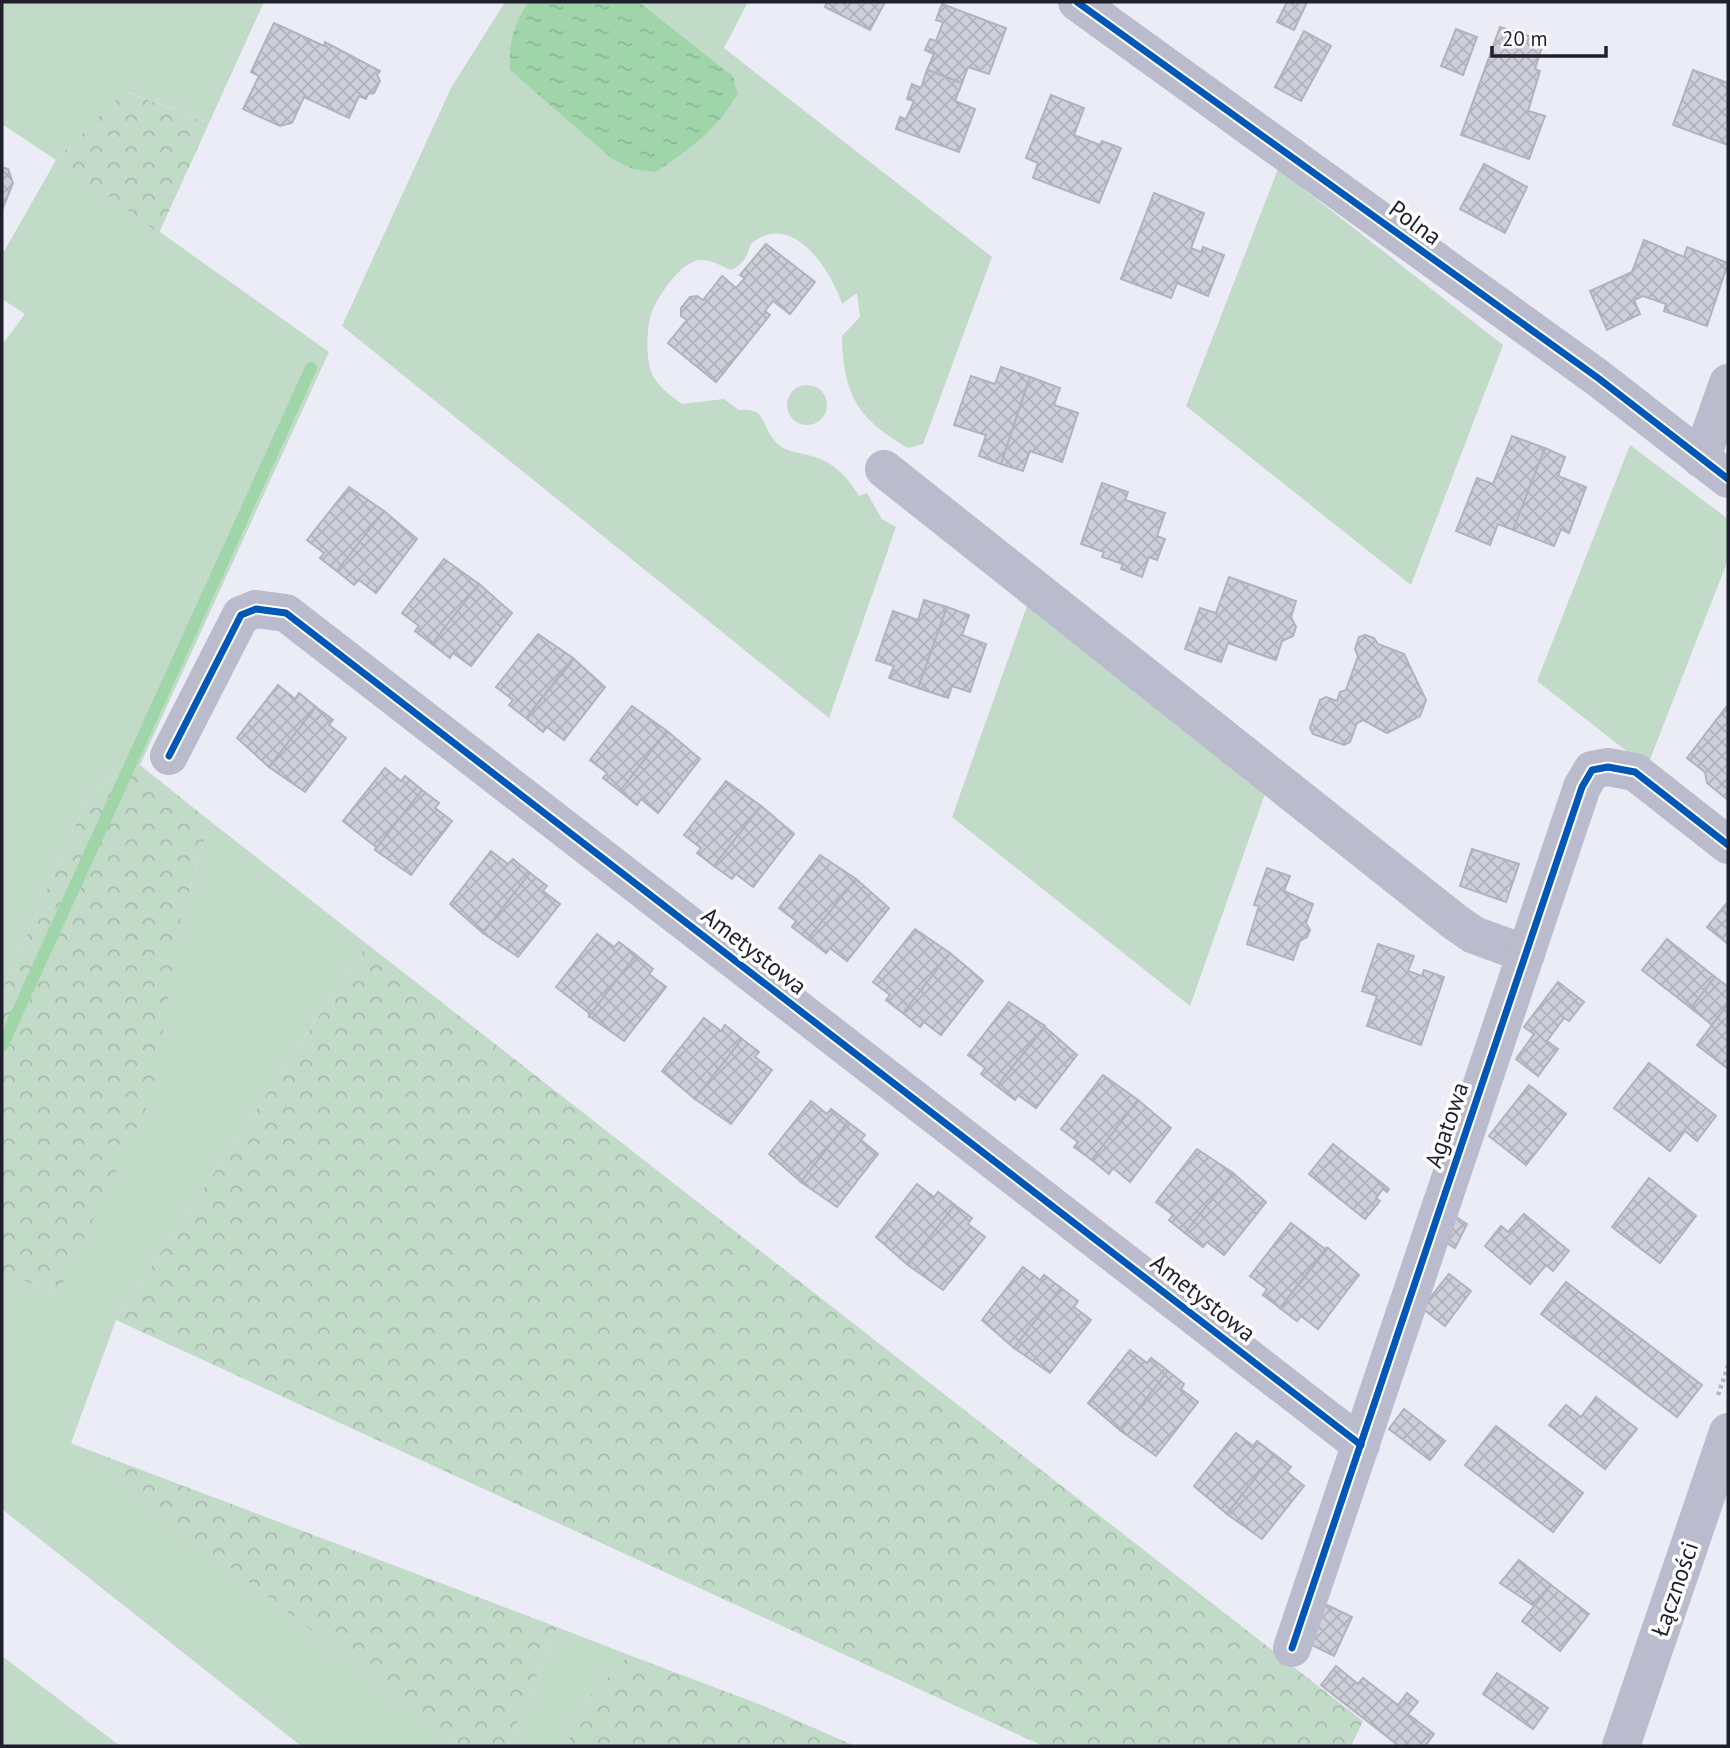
<svg xmlns="http://www.w3.org/2000/svg" width="1730" height="1748" viewBox="0 0 1730 1748" font-family="'PT Sans',sans-serif">
	<style>
		.green { fill: #c2dac8 }
		.forest { fill: url(#forest-crowns) }
		.water { fill: url(#water-ripples) }
		.lines { fill: none; stroke-linecap: round; stroke-linejoin: round }
		.stream { stroke: #a0d5a9; stroke-width: 12 }
		.building { fill: url(#building-cross-hatch); stroke: #b2b2bd; stroke-width: 2 }
		.path { stroke: #b6b6c4; stroke-width: 4.5; stroke-dasharray: 3.5 3.5; stroke-linecap: butt }
		.minor { stroke: #babbcd; stroke-width: 38 }
		.cycleway-casing { stroke: #fff; stroke-width: 11 }
		.cycleway { stroke: #0057b8; stroke-width: 7 }
		.labels { text-anchor: middle; stroke-width: 7; stroke-linejoin: round; paint-order: stroke }
		.street-label { font-size: 24px; fill: #1f202b; stroke: #fff }
	</style>
	<defs>
		<pattern id="forest-crowns" width="20" height="18" patternUnits="userSpaceOnUse" patternTransform="scale(1.75)"><rect width="20" height="18" fill="#c2dac8"/><path d="M2 6a3 3 0 1 1 6 0M12 15a3 3 0 1 1 6 0" fill="none" stroke="#a6bbac"/></pattern>
		<pattern id="water-ripples" width="26" height="14" patternUnits="userSpaceOnUse" patternTransform="scale(1.75)"><rect width="26" height="14" fill="#a0d5a9"/><path d="M2 4q2-2 4 0t4 0M15 11q2-2 4 0t4 0" fill="none" stroke="#89b792"/></pattern>
		<pattern id="building-cross-hatch" width="8" height="8" patternUnits="userSpaceOnUse" patternTransform="scale(1.75)"><rect width="8" height="8" fill="#cfcfda"/><path d="M0 0l8 8M0 8l8-8" fill="none" stroke="#b1b1bb"/></pattern>
	</defs>
	<rect width="100%" height="100%" fill="#ececf7"/>
	<!-- green -->
	<g class="green">
		<path d="M 2,2 L 264,2 L 209,123 L 126,91 L 57,159 L 329,352 L 140,765 L 91,791 L 2,990 L 2,345 L 25,314 L 2,299 L 2,255 L 56,160 L 2,124 Z"/>
		<path d="M 505,2 L 528,2 L 523,11 L 656,172 C 693,147 714,132 738,94 L 733,76 L 639,2 L 748,2 L 724,48 L 992,257 L 923,444 L 908,448 C 858,419 843,395 842,336 L 860,317 L 857,293 L 842,304 C 831,270 791,208 750,245 C 749,255 741,266 731,270 C 722,266 710,259 700,260 C 681,261 657,297 651,314 C 647,329 646,354 650,368 C 654,384 670,395 682,404 L 724,399 L 739,410 C 770,407 759,428 779,445 C 789,453 803,453 815,457 C 836,464 848,478 859,496 L 867,493 L 882,519 L 896,527 L 829,718 L 342,326 L 451,88 Z"/>
		<path d="M 1278,169 L 1503,345 L 1411,585 L 1186,406 Z"/>
		<circle cx="807" cy="405" r="20"/>
		<path d="M 1630,445 L 1728,519 L 1728,560 L 1647,767 L 1537,681 Z"/>
		<path d="M 1027,606 L 1266,791 L 1190,1006 L 952,817 Z"/>
		<path d="M 210,821 L 367,944 L 116,1320 L 71,1443 L 460,1746 L 301,1746 L 2,1509 L 2,1271 L 57,1295 L 178,930 Z"/>
		<path d="M 557,1627 L 629,1655 L 587,1699 L 566,1746 L 508,1746 Z"/>
		<path d="M 2,1656 L 120,1746 L 2,1746 Z"/>
	</g>
	<!-- forest -->
	<g class="forest">
		<path d="M 125,91 L 209,123 L 159,233 L 57,159 Z"/>
		<path d="M 140,765 L 210,821 L 178,930 L 153,1094 L 57,1295 L 2,1271 L 2,990 L 91,791 Z"/>
		<path d="M 367,944 L 1363,1721 L 1351,1746 L 1043,1746 L 116,1320 Z"/>
		<path d="M 70,1443 L 557,1627 L 508,1746 L 460,1746 Z"/>
		<path d="M 629,1655 L 759,1704 L 855,1746 L 566,1746 L 587,1699 Z"/>
	</g>
	<!-- water -->
	<path class="water" d="M 528,2 L 639,2 L 733,76 L 738,94 C 714,132 693,147 656,172 L 633,169 L 611,158 L 510,70 C 508,44 514,24 528,2 Z"/>
	<g class="lines">
		<!-- stream -->
		<path class="stream" d="M 2,1046 L 311,368"/>
	</g>
	<!-- building -->
	<g class="building">
		<path d="M 827,2 L 885,2 L 870,30 L 825,7 Z"/>
		<path d="M 1287,2 L 1307,2 L 1294,30 L 1277,22 Z"/>
		<path d="M 942,4 L 1006,28 L 989,74 L 968,67 L 962,83 L 927,70 L 934,54 L 925,50 L 930,39 L 936,41 L 943,22 L 936,20 Z"/>
		<path d="M 274,23 L 324,46 L 325,42 L 380,71 L 377,75 L 380,81 L 374,93 L 368,94 L 366,99 L 359,96 L 349,118 L 304,97 L 292,123 L 280,126 L 243,109 L 259,76 L 251,72 Z"/>
		<path d="M 1500,27 L 1544,41 L 1535,69 L 1540,71 L 1528,111 L 1545,116 L 1529,159 L 1461,135 Z"/>
		<path d="M 1456,29 L 1477,37 L 1463,75 L 1441,66 Z"/>
		<path d="M 1304,31 L 1331,46 L 1301,101 L 1275,87 Z"/>
		<path d="M 927,70 L 962,83 L 955,101 L 975,109 L 959,152 L 896,129 L 900,117 L 906,119 L 914,101 L 907,99 L 912,84 L 921,88 Z"/>
		<path d="M 1693,70 L 1728,83 L 1728,145 L 1673,125 Z"/>
		<path d="M 1051,95 L 1084,108 L 1074,135 L 1100,145 L 1102,141 L 1121,148 L 1099,203 L 1033,178 L 1038,163 L 1026,158 Z"/>
		<path d="M 1484,164 L 1527,187 L 1505,233 L 1460,209 Z"/>
		<path d="M 2,167 L 8,169 L 13,183 L 2,210 Z"/>
		<path d="M 1154,193 L 1204,213 L 1191,248 L 1201,252 L 1203,247 L 1224,255 L 1208,296 L 1177,283 L 1171,298 L 1121,279 Z"/>
		<path d="M 1644,240 L 1684,257 L 1687,247 L 1728,263 L 1707,326 L 1664,311 L 1666,304 L 1643,296 L 1634,300 L 1640,314 L 1607,330 L 1590,291 L 1632,272 Z"/>
		<path d="M 766,244 L 815,282 L 790,314 L 773,301 L 765,311 L 770,315 L 716,382 L 668,343 L 687,320 L 681,316 L 681,308 L 690,297 L 697,296 L 703,300 L 722,276 L 736,288 L 745,278 L 740,275 Z"/>
		<path d="M 1001,367 L 1030,377 L 1001,464 L 979,456 L 986,435 L 954,425 L 971,376 L 995,384 Z"/>
		<path d="M 1030,377 L 1060,388 L 1054,405 L 1078,413 L 1062,462 L 1030,451 L 1023,471 L 1001,464 Z"/>
		<path d="M 1512,436 L 1545,448 L 1513,530 L 1498,524 L 1490,545 L 1456,531 L 1477,478 L 1493,484 Z"/>
		<path d="M 1545,448 L 1565,457 L 1558,476 L 1586,487 L 1569,533 L 1561,529 L 1554,546 L 1513,530 Z"/>
		<path d="M 1102,483 L 1128,492 L 1125,500 L 1165,513 L 1157,536 L 1165,539 L 1157,560 L 1149,557 L 1142,577 L 1121,569 L 1123,564 L 1102,557 L 1104,552 L 1081,544 Z"/>
		<path d="M 349,487 L 384,511 L 337,571 L 320,558 L 324,553 L 307,540 Z"/>
		<path d="M 384,511 L 417,539 L 376,593 L 359,580 L 354,585 L 337,571 Z"/>
		<path d="M 444,559 L 479,584 L 432,644 L 415,631 L 419,626 L 402,613 Z"/>
		<path d="M 1229,577 L 1296,601 L 1291,617 L 1296,627 L 1293,636 L 1282,641 L 1276,660 L 1228,643 L 1221,662 L 1185,649 L 1200,608 L 1216,613 Z"/>
		<path d="M 479,584 L 512,613 L 471,666 L 453,653 L 450,658 L 432,644 Z"/>
		<path d="M 924,600 L 947,607 L 918,688 L 889,678 L 894,666 L 876,660 L 893,611 L 918,620 Z"/>
		<path d="M 947,607 L 969,615 L 962,635 L 986,644 L 970,692 L 952,686 L 948,698 L 918,688 Z"/>
		<path d="M 538,634 L 573,658 L 526,718 L 509,705 L 513,700 L 496,687 Z"/>
		<path d="M 1365,635 L 1374,638 L 1378,644 L 1404,654 L 1426,700 L 1420,716 L 1387,733 L 1363,720 L 1357,723 L 1350,742 L 1344,745 L 1313,734 L 1310,728 L 1320,700 L 1326,697 L 1337,701 L 1340,692 L 1346,690 L 1358,656 L 1355,649 L 1359,637 Z"/>
		<path d="M 574,659 L 605,687 L 564,740 L 547,727 L 543,732 L 526,718 Z"/>
		<path d="M 278,685 L 295,699 L 299,693 L 316,707 L 269,767 L 237,738 Z"/>
		<path d="M 632,706 L 667,731 L 620,791 L 603,778 L 607,773 L 590,760 Z"/>
		<path d="M 1727,706 L 1728,707 L 1728,800 L 1707,783 L 1705,772 L 1687,758 Z"/>
		<path d="M 316,707 L 333,720 L 329,725 L 346,738 L 305,792 L 269,767 Z"/>
		<path d="M 667,731 L 700,759 L 658,813 L 641,799 L 637,805 L 620,791 Z"/>
		<path d="M 385,768 L 401,781 L 405,776 L 422,790 L 375,850 L 376,847 L 343,821 Z"/>
		<path d="M 726,781 L 761,806 L 714,866 L 697,853 L 701,848 L 684,835 Z"/>
		<path d="M 422,790 L 439,803 L 435,808 L 452,821 L 411,875 L 375,850 Z"/>
		<path d="M 761,806 L 794,834 L 753,887 L 736,874 L 732,879 L 714,866 Z"/>
		<path d="M 1472,849 L 1519,864 L 1506,902 L 1460,886 Z"/>
		<path d="M 491,851 L 508,864 L 513,859 L 530,873 L 483,933 L 450,904 Z"/>
		<path d="M 820,855 L 856,879 L 808,939 L 792,927 L 796,921 L 779,908 Z"/>
		<path d="M 1267,868 L 1290,876 L 1284,891 L 1313,904 L 1306,923 L 1310,930 L 1307,937 L 1300,941 L 1293,960 L 1247,944 L 1259,906 L 1254,905 Z"/>
		<path d="M 530,873 L 547,886 L 543,891 L 560,904 L 518,957 L 483,933 Z"/>
		<path d="M 856,879 L 889,908 L 847,961 L 830,948 L 826,953 L 808,939 Z"/>
		<path d="M 1726,904 L 1728,906 L 1728,944 L 1707,927 Z"/>
		<path d="M 915,929 L 950,953 L 903,1013 L 886,1000 L 890,995 L 873,982 Z"/>
		<path d="M 597,934 L 614,947 L 619,942 L 636,955 L 589,1016 L 589,1013 L 556,987 Z"/>
		<path d="M 1667,939 L 1715,977 L 1691,1008 L 1642,970 Z"/>
		<path d="M 1378,944 L 1414,956 L 1408,971 L 1422,976 L 1424,970 L 1444,977 L 1421,1045 L 1367,1026 L 1377,996 L 1362,991 Z"/>
		<path d="M 950,953 L 983,981 L 941,1035 L 924,1022 L 920,1027 L 903,1013 Z"/>
		<path d="M 636,955 L 653,969 L 649,974 L 666,987 L 624,1041 L 589,1016 Z"/>
		<path d="M 1715,977 L 1728,987 L 1728,1004 L 1712,1025 L 1691,1008 Z"/>
		<path d="M 1558,982 L 1584,1002 L 1569,1021 L 1564,1018 L 1547,1041 L 1558,1049 L 1538,1076 L 1516,1059 L 1534,1034 L 1524,1027 Z"/>
		<path d="M 1009,1002 L 1045,1026 L 997,1086 L 981,1074 L 985,1068 L 968,1055 Z"/>
		<path d="M 1728,1004 L 1728,1069 L 1697,1045 Z"/>
		<path d="M 704,1018 L 721,1031 L 725,1025 L 742,1039 L 695,1099 L 662,1071 Z"/>
		<path d="M 1045,1027 L 1077,1055 L 1036,1108 L 1018,1095 L 1015,1100 L 997,1086 Z"/>
		<path d="M 742,1039 L 759,1052 L 755,1057 L 772,1070 L 731,1124 L 695,1099 Z"/>
		<path d="M 1649,1063 L 1716,1116 L 1697,1141 L 1685,1131 L 1670,1151 L 1614,1108 Z"/>
		<path d="M 1103,1075 L 1138,1100 L 1092,1160 L 1074,1147 L 1078,1142 L 1061,1129 Z"/>
		<path d="M 1529,1085 L 1566,1114 L 1526,1165 L 1489,1136 Z"/>
		<path d="M 1138,1100 L 1171,1128 L 1130,1182 L 1113,1168 L 1109,1174 L 1092,1160 Z"/>
		<path d="M 811,1101 L 827,1114 L 831,1109 L 848,1122 L 801,1182 L 769,1154 Z"/>
		<path d="M 848,1122 L 865,1135 L 861,1140 L 878,1154 L 837,1207 L 801,1182 Z"/>
		<path d="M 1333,1144 L 1389,1189 L 1387,1192 L 1383,1189 L 1376,1198 L 1380,1201 L 1365,1219 L 1309,1174 Z"/>
		<path d="M 1197,1149 L 1233,1173 L 1185,1233 L 1169,1220 L 1173,1215 L 1156,1202 Z"/>
		<path d="M 1233,1173 L 1266,1202 L 1224,1255 L 1207,1242 L 1203,1247 L 1185,1233 Z"/>
		<path d="M 1649,1178 L 1696,1216 L 1660,1263 L 1612,1227 Z"/>
		<path d="M 917,1184 L 934,1197 L 938,1192 L 955,1205 L 908,1265 L 876,1237 Z"/>
		<path d="M 955,1205 L 972,1218 L 968,1224 L 985,1237 L 943,1290 L 908,1265 Z"/>
		<path d="M 1524,1214 L 1569,1251 L 1553,1271 L 1546,1265 L 1530,1284 L 1485,1246 L 1501,1226 L 1508,1232 Z"/>
		<path d="M 1453,1215 L 1467,1224 L 1455,1248 L 1444,1241 Z"/>
		<path d="M 1291,1223 L 1325,1249 L 1327,1247 L 1280,1308 L 1263,1295 L 1267,1289 L 1250,1276 Z"/>
		<path d="M 1328,1248 L 1359,1275 L 1318,1329 L 1301,1316 L 1297,1321 L 1280,1308 Z"/>
		<path d="M 1023,1267 L 1040,1280 L 1044,1275 L 1061,1288 L 1014,1348 L 982,1320 Z"/>
		<path d="M 1449,1274 L 1471,1291 L 1445,1326 L 1422,1308 Z"/>
		<path d="M 1566,1282 L 1702,1385 L 1677,1417 L 1541,1314 Z"/>
		<path d="M 1061,1288 L 1078,1301 L 1074,1307 L 1091,1320 L 1050,1373 L 1014,1348 Z"/>
		<path d="M 1130,1350 L 1147,1363 L 1151,1358 L 1168,1371 L 1121,1431 L 1088,1403 Z"/>
		<path d="M 1168,1371 L 1184,1384 L 1181,1389 L 1198,1402 L 1156,1456 L 1121,1431 Z"/>
		<path d="M 1596,1397 L 1637,1429 L 1605,1469 L 1549,1425 L 1566,1405 L 1581,1417 Z"/>
		<path d="M 1404,1409 L 1445,1441 L 1430,1460 L 1389,1429 Z"/>
		<path d="M 1496,1426 L 1583,1493 L 1553,1532 L 1465,1465 Z"/>
		<path d="M 1236,1433 L 1253,1446 L 1257,1441 L 1274,1454 L 1227,1514 L 1194,1486 Z"/>
		<path d="M 1274,1454 L 1291,1467 L 1287,1472 L 1304,1486 L 1262,1539 L 1227,1514 Z"/>
		<path d="M 1519,1560 L 1551,1585 L 1534,1606 L 1500,1583 Z"/>
		<path d="M 1551,1585 L 1589,1614 L 1560,1651 L 1522,1621 Z"/>
		<path d="M 1325,1604 L 1352,1617 L 1334,1656 L 1306,1642 Z"/>
		<path d="M 1336,1666 L 1358,1684 L 1363,1678 L 1398,1705 L 1407,1693 L 1418,1702 L 1408,1714 L 1434,1734 L 1425,1746 L 1399,1746 L 1321,1685 Z"/>
		<path d="M 1497,1673 L 1548,1708 L 1533,1729 L 1483,1694 Z"/>
	</g>
	<g class="lines">
		<!-- path -->
		<path class="path" d="M 1718,1395 L 1728,1366"/>
		<!-- minor -->
		<g class="minor">
			<path d="M 1077,2 L 1598,378 L 1728,479"/>
			<path d="M 1701,459 L 1728,383"/>
			<path d="M 884,469 L 1455,922 L 1474,935 L 1526,954"/>
			<path d="M 169,756 L 241,615 L 256,609 L 286,613 L 1361,1445"/>
			<path d="M 1292,1648 L 1582,787 L 1592,770 L 1608,767 L 1635,772 L 1728,845"/>
			<path d="M 1621,1746 L 1728,1432"/>
		</g>
		<defs>
			<g id="cycleway">
				<path d="M 1077,2 L 1598,378 L 1728,479"/>
				<path d="M 169,756 L 241,615 L 256,609 L 286,613 L 1361,1445"/>
				<path d="M 1292,1648 L 1582,787 L 1592,770 L 1608,767 L 1635,772 L 1728,845"/>
			</g>
		</defs>
		<!-- cycleway casing -->
		<use href="#cycleway" class="cycleway-casing"/>
		<!-- cycleway -->
		<use href="#cycleway" class="cycleway"/>
	</g>
	<g class="labels">
		<!-- street labels -->
		<g class="street-label">
			<text transform="translate(1415 223) rotate(36)" y="8">Polna</text>
			<text transform="translate(754 951) rotate(38)" y="8">Ametystowa</text>
			<text transform="translate(1447 1125) rotate(-71)" y="8">Agatowa</text>
			<text transform="translate(1203 1298) rotate(38)" y="8">Ametystowa</text>
			<text transform="translate(1675 1589) rotate(-71)" y="8">Łączności</text>
		</g>
	</g>
	<!-- border -->
	<rect width="1730" height="1748" fill="none" stroke="#1f202b" stroke-width="7"/>
	<!-- scale -->
	<path d="M1492 46v10h114v-10" fill="none" stroke="#1f202b" stroke-width="3.5"/>
	<text x="1502" y="46" font-size="21" fill="#1f202b" stroke="#ffffff" stroke-width="5" paint-order="stroke">20 m</text>
</svg>
